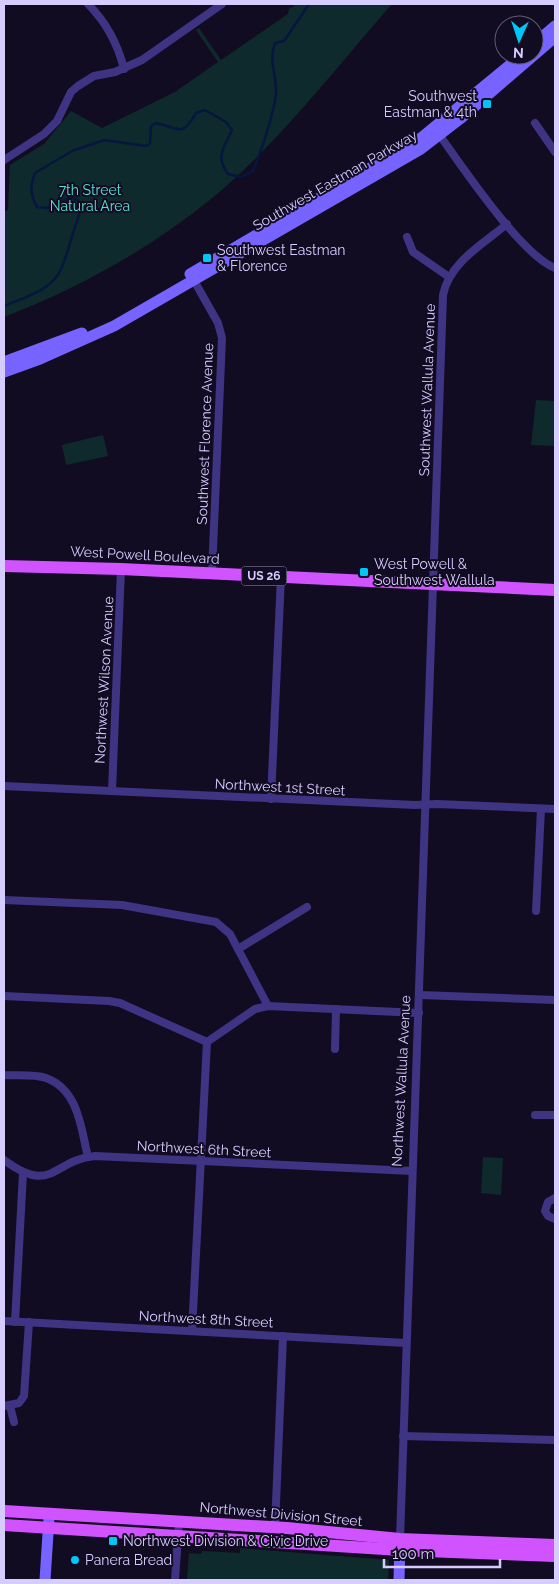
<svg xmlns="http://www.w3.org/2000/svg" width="559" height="1584" viewBox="0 0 559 1584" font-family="Raleway,sans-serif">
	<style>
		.green { fill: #0f2a2c }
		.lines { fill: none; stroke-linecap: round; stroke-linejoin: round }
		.stream { stroke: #061640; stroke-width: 2.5 }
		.street { stroke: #3f3483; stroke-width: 8 }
		.secondary { stroke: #7763ff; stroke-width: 11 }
		.primary { stroke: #d053ff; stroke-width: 12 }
		.poi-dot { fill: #00c6f7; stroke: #120c22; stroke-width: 2 }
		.labels { text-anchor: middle; stroke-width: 4; stroke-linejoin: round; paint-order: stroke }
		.shield { fill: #120c22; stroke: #9c92bd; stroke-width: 1 }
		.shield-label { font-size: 12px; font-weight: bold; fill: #d7ccff }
		.poi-label { font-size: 14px; fill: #d7ccff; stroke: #120c22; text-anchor: start }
		.street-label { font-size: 14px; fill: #d7ccff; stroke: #120c22 }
		.park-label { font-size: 14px; fill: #52e5cf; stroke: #120c22 }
	</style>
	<rect width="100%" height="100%" fill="#120c22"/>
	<!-- green -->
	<g class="green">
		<path d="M 297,4 L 392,4 C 334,70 279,143 211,199 C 148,250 79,288 4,317 L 4,212 L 8,210 L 10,165 L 44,144 L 71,111 L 102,128 L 175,92 L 218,62 L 196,30 L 199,28 L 221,60 L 288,14 L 289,9 Z"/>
		<path d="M 536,400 L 555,401 L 555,446 L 531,445 Z"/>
		<path d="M 103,435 L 108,456 L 66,465 L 62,445 Z"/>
		<path d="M 483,1157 L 503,1158 L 501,1195 L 481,1193 Z"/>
		<path d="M 240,1548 L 389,1560 L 388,1580 L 187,1580 L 189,1553 L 201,1554 L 202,1551 L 240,1553 Z"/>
	</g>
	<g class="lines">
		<!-- stream -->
		<path class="stream" d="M 4,306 C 23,298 50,291 60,271 C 68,255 71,236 78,219 L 80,211 L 78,200 L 71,197 L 47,208 L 37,207 C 30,195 30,186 35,173 L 72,151 L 104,140 L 146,146 L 150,144 L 151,126 L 156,123 C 179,128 182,138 196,113 L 205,110 L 226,122 L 232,130 C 224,148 215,156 228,174 L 241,177 L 253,171 C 260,155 275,110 276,93 C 277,73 268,64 275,43 L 284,41 L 309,4"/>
		<!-- street -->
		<g class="street">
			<path d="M 88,4 C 106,22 118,45 124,69"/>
			<path d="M 535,123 L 555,152"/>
			<path d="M 438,133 C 461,165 521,255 555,268"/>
			<path d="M 4,160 L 44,134 L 57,121 L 71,92 L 78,86 L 94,76 L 115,72 L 142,60 L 222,4"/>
			<path d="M 407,237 L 413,252 L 449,277"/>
			<path d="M 192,277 L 218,323 L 222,338 L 212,573"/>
			<path d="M 4,786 L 415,805 L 437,804 L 555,809"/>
			<path d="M 112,791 L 121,569"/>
			<path d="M 271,799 L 281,576"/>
			<path d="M 4,900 L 122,905 L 216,922 L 230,934 L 268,1006"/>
			<path d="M 536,911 L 541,809"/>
			<path d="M 238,949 L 307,907"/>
			<path d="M 420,995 L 555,1000"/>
			<path d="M 4,996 L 109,1001 L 120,1003 L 207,1042 L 255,1009 L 268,1006 L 419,1013"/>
			<path d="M 335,1049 L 336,1009"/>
			<path d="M 4,1075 C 17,1076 34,1074 46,1078 C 79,1090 81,1129 88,1157"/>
			<path d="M 535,1115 L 555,1115"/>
			<path d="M 4,1160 C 53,1196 52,1160 95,1156 L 412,1171"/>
			<path d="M 555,1198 L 548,1202 L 545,1211 L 548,1216 L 555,1219"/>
			<path d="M 4,1321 L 406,1343"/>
			<path d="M 15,1322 L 23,1173"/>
			<path d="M 192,1331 L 207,1042"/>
			<path d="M 4,1406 L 19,1403 L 24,1396 L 29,1322"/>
			<path d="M 10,1406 L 14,1422"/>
			<path d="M 403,1436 L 555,1440"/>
			<path d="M 275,1527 L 283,1336"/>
			<path d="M 400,1539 L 443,295 C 449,263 483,244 507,224"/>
			<path d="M 175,1580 L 179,1521"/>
		</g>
		<!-- secondary -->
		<g class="secondary">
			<path d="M 534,44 L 555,26"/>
			<path d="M 190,274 L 421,138 L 522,55"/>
			<path d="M 4,362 L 82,333"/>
			<path d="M 4,372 L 40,359 L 114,326 L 421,149 L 460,119 L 555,37"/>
			<path d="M 45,1580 L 49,1518"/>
			<path d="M 399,1580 L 400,1541"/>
		</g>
		<!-- primary -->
		<g class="primary">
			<path d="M 4,566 L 121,569 L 555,590"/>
			<path d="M 4,1511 L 287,1528 L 400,1539 L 555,1545"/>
			<path d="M 4,1525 L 400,1550 L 555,1556"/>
		</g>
	</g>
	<!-- markers -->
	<g class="poi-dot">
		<rect x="482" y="99" width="10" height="10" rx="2.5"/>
		<rect x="202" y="253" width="10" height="10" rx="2.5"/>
		<rect x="359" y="567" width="10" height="10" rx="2.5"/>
		<rect x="108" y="1536" width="10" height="10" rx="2.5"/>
		<circle cx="75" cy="1560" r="5"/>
	</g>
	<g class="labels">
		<!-- shield labels -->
		<rect class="shield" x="241.5" y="566.5" width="45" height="19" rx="4"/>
		<g class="shield-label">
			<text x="264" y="580">US 26</text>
		</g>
		<!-- poi labels -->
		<g class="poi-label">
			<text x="477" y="101" text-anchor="end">Southwest<tspan x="477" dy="16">Eastman &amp; 4th</tspan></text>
			<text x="217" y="255">Southwest Eastman<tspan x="217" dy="16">&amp; Florence</tspan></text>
			<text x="374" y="569">West Powell &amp;<tspan x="374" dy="16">Southwest Wallula</tspan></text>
			<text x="123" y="1546">Northwest Division &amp; Civic Drive</text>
			<text x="85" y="1565">Panera Bread</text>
		</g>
		<!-- street labels -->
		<g class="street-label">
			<text transform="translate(335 180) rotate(-30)" y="5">Southwest Eastman Parkway</text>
			<text transform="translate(427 390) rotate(-88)" y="5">Southwest Wallula Avenue</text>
			<text transform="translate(205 434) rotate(-88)" y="5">Southwest Florence Avenue</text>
			<text transform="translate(145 555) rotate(3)" y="5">West Powell Boulevard</text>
			<text transform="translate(104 680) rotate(-87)" y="5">Northwest Wilson Avenue</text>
			<text transform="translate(280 787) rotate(3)" y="5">Northwest 1st Street</text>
			<text transform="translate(401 1081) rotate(-87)" y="5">Northwest Wallula Avenue</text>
			<text transform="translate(204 1149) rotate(3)" y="5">Northwest 6th Street</text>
			<text transform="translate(206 1319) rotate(3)" y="5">Northwest 8th Street</text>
			<text transform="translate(281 1514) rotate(5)" y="5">Northwest Division Street</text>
		</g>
		<!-- park labels -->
		<g class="park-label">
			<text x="90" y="195">7th Street<tspan x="90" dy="16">Natural Area</tspan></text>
		</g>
	</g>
	<!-- border -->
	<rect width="559" height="1584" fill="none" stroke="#d7ccff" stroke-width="10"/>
	<!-- north arrow -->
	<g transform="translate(519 40) rotate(183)"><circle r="24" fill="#120c22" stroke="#61597a"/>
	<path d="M0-4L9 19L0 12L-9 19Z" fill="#00c6f7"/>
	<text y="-8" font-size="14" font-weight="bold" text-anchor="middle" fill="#d7ccff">N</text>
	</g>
	<!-- scale -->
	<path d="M384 1559v8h116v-8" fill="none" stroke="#d7ccff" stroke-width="2.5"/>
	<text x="392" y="1559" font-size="15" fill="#d7ccff" stroke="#120c22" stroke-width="4" paint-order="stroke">100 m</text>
</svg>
